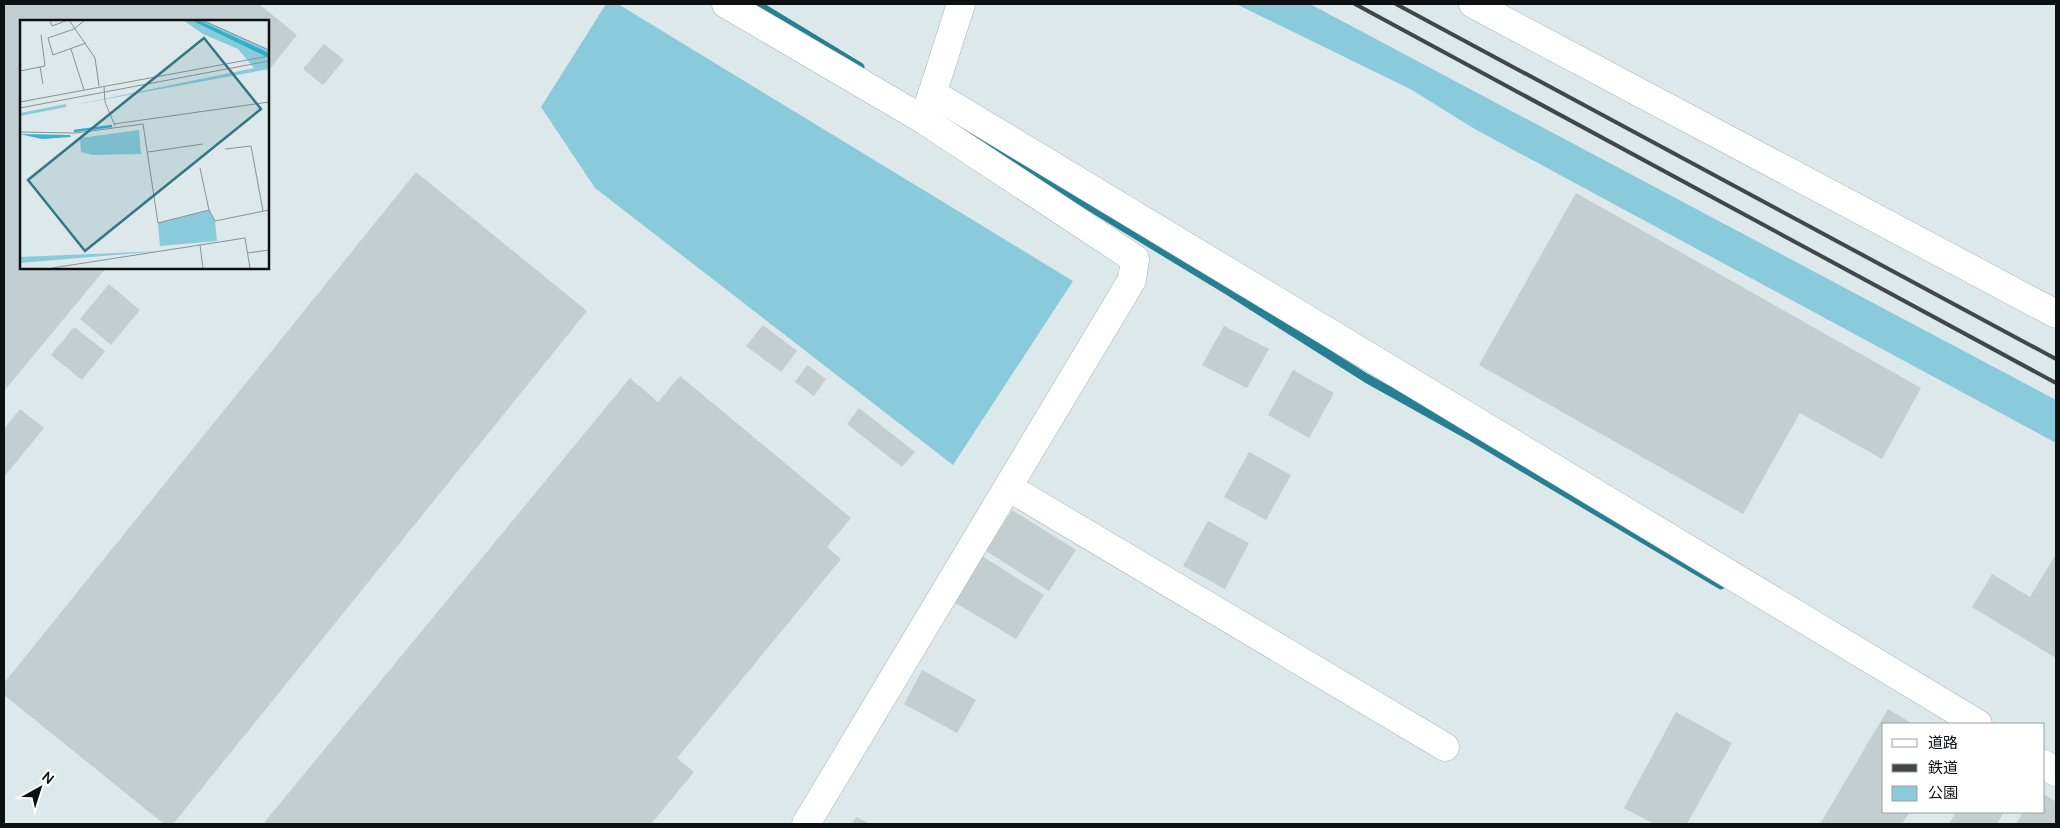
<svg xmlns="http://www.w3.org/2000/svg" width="2060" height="828" viewBox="0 0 2060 828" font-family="Manrope,'Noto Sans JP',sans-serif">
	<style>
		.green { fill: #8acbdb }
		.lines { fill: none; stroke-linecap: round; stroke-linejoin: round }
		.stream { stroke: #248092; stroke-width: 9 }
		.building { fill: #c3ced1 }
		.minor-casing { stroke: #aab5b8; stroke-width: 29 }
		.minor { stroke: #fff; stroke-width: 28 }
		.rail { stroke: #414648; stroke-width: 4 }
		.inset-river { fill: none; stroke: #2fb0ca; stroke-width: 2.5 }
		.inset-road { fill: none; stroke: #899293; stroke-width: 1 }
		.view { fill: #337786; fill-opacity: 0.15; stroke: #337786; stroke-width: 2.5 }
		.inset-edge { fill: none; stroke: #0c1011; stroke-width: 2.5 }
	</style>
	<rect width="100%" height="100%" fill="#dde8ea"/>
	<!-- green -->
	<g class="green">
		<path d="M 606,4 L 618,4 L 1073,281 L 953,465 L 595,188 L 541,107 Z"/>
		<path d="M 1236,4 L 1310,4 L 2056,400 L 2056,443 L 1473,128 L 1412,90 Z"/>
	</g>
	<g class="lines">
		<!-- stream -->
		<g class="stream">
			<path d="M 756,4 L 860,67"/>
			<path d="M 946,119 L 1227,290 L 1366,378 L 1470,436 L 1721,585"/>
		</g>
	</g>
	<!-- building -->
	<g class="building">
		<path d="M 4,4 L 259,4 L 297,35 L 268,71 L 268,21 L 21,21 L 21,268 L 106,268 L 4,391 Z"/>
		<path d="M 324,44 L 344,60 L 323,85 L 303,69 Z"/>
		<path d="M 416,172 L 587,311 L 173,824 L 164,824 L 4,695 L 4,683 Z"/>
		<path d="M 1576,193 L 1921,388 L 1882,459 L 1800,413 L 1743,514 L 1479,365 Z"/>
		<path d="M 109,284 L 140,310 L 111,345 L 80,319 Z"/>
		<path d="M 763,325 L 797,351 L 781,372 L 746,346 Z"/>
		<path d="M 1224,326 L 1269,349 L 1247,388 L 1202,365 Z"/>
		<path d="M 74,327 L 105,351 L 82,380 L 51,355 Z"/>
		<path d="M 807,365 L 826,379 L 814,396 L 795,382 Z"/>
		<path d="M 1293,370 L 1334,393 L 1309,438 L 1268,415 Z"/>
		<path d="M 680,376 L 851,518 L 827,547 L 841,559 L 677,758 L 694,772 L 651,824 L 263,824 L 630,378 L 658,402 Z"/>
		<path d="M 859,408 L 915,452 L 902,467 L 847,424 Z"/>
		<path d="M 20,409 L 44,428 L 4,477 L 4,429 Z"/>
		<path d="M 1249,452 L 1291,475 L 1266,520 L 1224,497 Z"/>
		<path d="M 1012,510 L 1076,550 L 1049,591 L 986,551 Z"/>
		<path d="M 1208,521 L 1249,543 L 1225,589 L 1183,566 Z"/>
		<path d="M 2056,554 L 2056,658 L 1972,607 L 1992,574 L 2030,597 Z"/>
		<path d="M 982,556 L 1044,595 L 1016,639 L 954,602 Z"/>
		<path d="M 922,670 L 976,700 L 957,733 L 904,704 Z"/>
		<path d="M 1888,709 L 1913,724 L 1884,724 L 1884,812 L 1910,812 L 1902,824 L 1820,824 Z"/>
		<path d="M 1676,712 L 1732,743 L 1687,824 L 1654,824 L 1624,808 Z"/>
		<path d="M 2044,794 L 2056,802 L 2056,824 L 2016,824 L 2023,812 L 2044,812 Z"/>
		<path d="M 1956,812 L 2004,812 L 1997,824 L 1949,824 Z"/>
		<path d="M 856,817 L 870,824 L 852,824 Z"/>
	</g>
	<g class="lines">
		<defs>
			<g id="minor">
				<path d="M 726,4 L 924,120 L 1135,259 L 1132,280 L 806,824"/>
				<path d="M 1473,4 L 2056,314"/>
				<path d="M 932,93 L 1978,724"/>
				<path d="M 927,110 L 961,4"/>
				<path d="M 1008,487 L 1445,747"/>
				<path d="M 2044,764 L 2056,772"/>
			</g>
		</defs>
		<!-- minor casing -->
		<use href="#minor" class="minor-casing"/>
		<!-- minor -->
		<use href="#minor" class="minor"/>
		<!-- rail -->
		<g class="rail">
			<path d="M 1355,4 L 2056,383"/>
			<path d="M 1396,4 L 2056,359"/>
		</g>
	</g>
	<!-- overview -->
	<g transform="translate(20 20)">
		<rect width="249" height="249" fill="#dde8ea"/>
		<path d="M 163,0 L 183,0 L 249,30 L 249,49 L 54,85 L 234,48 L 218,29 L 183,14 ZM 46,84 L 46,87 L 0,96 L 0,93 ZM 119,110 L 121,134 L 72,135 L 61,132 L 60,118 ZM 189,190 L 195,201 L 197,221 L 140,226 L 138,203 ZM 141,231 L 0,243 L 0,237 Z" fill="#8acbdb"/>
		<path d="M 0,114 L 50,115 L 51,117 L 22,119 Z" fill="#36b5cf"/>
		<path d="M 171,0 L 178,0 L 249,33 L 249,38 Z" fill="#2fb0ca"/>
		<path class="inset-river" d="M 54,111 L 92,106"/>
		<path class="inset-road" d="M 30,0 L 32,6 L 48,0M 49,0 L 75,38 L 79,66M 65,0 L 54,9 L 28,18 L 33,35 L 66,23M 182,0 L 249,30M 51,29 L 64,70M 20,47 L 23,64M 0,51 L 25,46 L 21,15M 84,66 L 85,82 L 95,106M 0,82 L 249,36M 0,88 L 249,41M 94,104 L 249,82M 0,112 L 56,113 L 123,104 L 138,203 L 189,190 L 195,201 L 249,190M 205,129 L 231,126 L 243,191M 128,132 L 183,124M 180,148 L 189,190M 180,225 L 183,248M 228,233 L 249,230M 32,248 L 225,218 L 230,248"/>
		<path class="view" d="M 184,18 L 241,89 L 65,231 L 8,160 Z"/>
		<rect width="249" height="249" class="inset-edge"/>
	</g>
	<!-- border -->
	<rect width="2060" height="828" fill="none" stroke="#0c1011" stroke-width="10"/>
	<!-- legend -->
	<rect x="1882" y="723" width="162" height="90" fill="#ffffff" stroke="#9e9fa0"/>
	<rect x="1892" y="739" width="25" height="8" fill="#ffffff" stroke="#9e9fa0"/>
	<text x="1928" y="748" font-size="15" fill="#0c1011">道路</text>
	<rect x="1892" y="764" width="25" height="8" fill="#414648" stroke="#9e9fa0"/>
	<text x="1928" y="773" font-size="15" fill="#0c1011">鉄道</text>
	<rect x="1892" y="786" width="25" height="15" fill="#8acbdb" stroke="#9e9fa0"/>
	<text x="1928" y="798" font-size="15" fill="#0c1011">公園</text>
	<!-- north arrow -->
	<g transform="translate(40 788) rotate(39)" stroke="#ffffff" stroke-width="4" paint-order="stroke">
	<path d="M0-4L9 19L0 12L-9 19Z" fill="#0c1011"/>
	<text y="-8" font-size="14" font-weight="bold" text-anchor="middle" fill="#0c1011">N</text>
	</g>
</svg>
